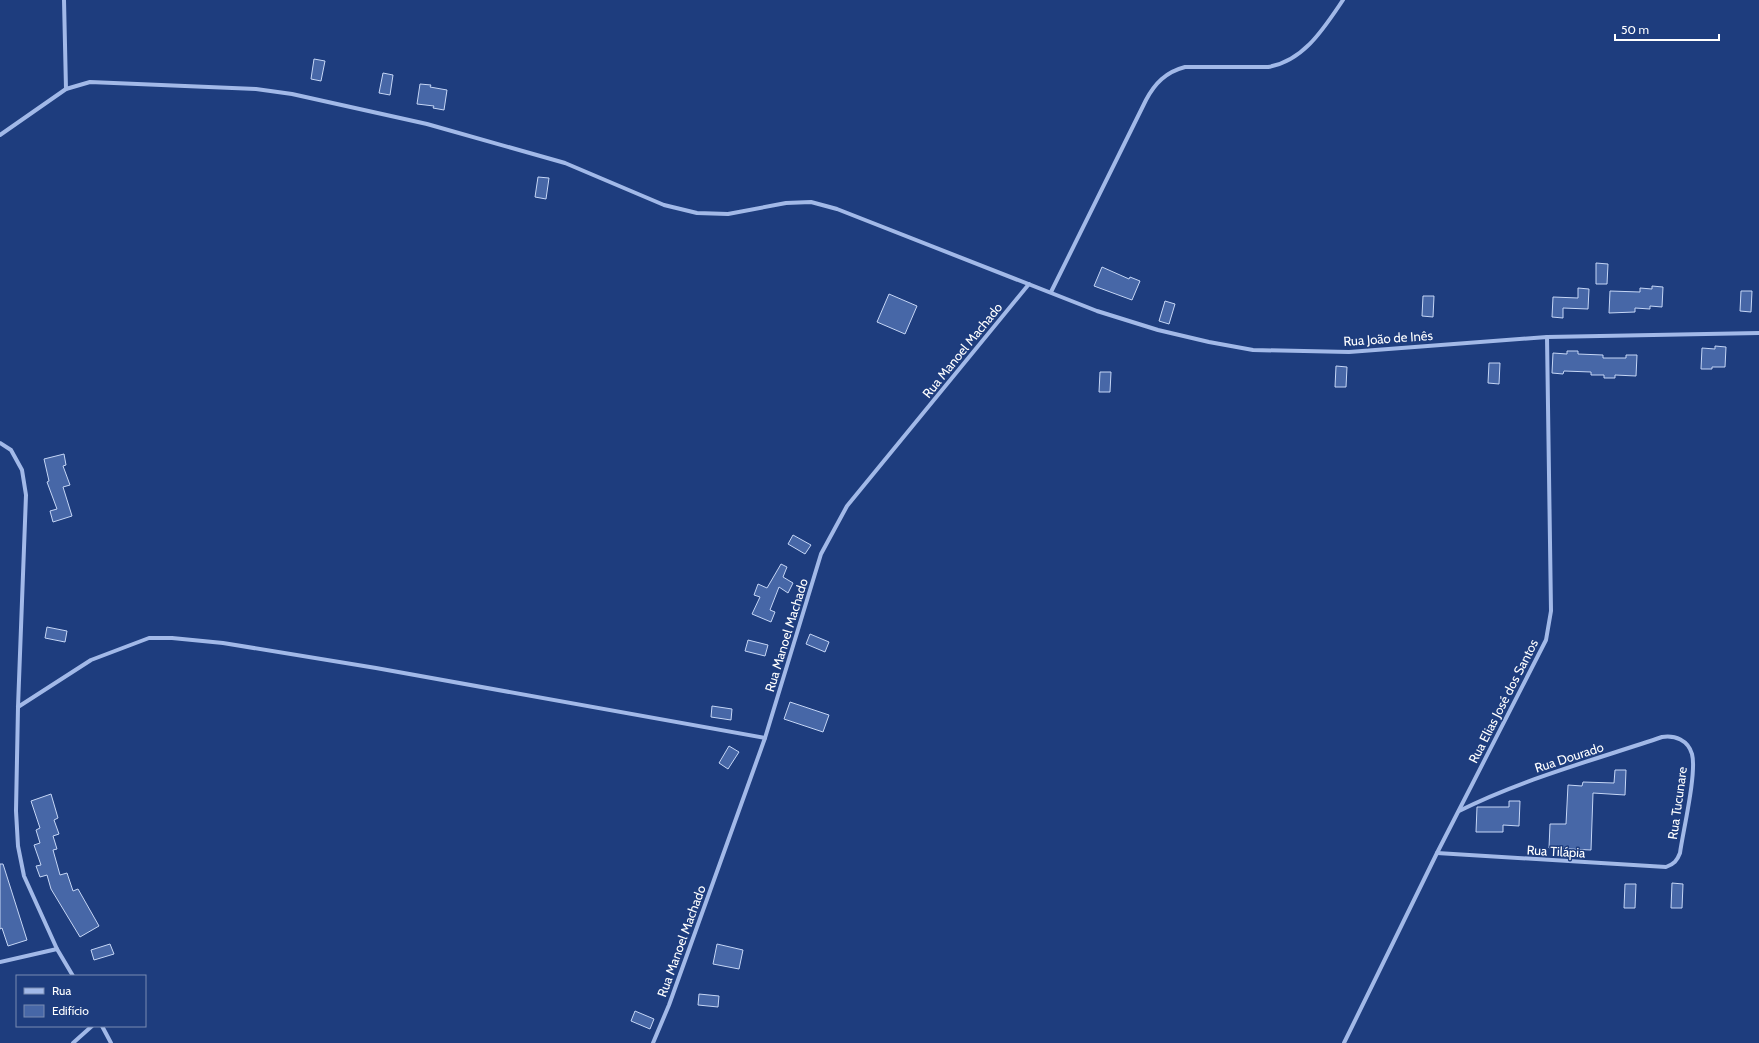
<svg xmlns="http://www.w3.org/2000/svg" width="1759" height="1043" viewBox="0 0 1759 1043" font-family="Cabin,sans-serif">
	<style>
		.building { fill: #4767a7; stroke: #c5d6f6 }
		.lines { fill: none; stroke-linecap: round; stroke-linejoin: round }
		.street { stroke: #a2b9e8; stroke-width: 4 }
		.labels { text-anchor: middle; stroke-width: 3; stroke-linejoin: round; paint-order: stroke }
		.street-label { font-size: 13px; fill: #fff; stroke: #1e3d7e }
	</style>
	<rect width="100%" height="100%" fill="#1e3d7e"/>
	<!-- building -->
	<g class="building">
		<path d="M 314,59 L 325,61 L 321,81 L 311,79 Z"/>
		<path d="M 383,73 L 393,75 L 390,95 L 379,93 Z"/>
		<path d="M 420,84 L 431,85 L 430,87 L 447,90 L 444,110 L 433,108 L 434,106 L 417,104 Z"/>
		<path d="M 538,177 L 549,178 L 546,199 L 535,197 Z"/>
		<path d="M 1596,263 L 1608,264 L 1607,284 L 1596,284 Z"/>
		<path d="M 1102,267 L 1129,279 L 1130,277 L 1140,281 L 1132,300 L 1094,286 Z"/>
		<path d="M 1652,286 L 1663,287 L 1662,307 L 1650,306 L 1650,309 L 1635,308 L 1635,312 L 1609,313 L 1610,291 L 1640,292 L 1640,288 L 1652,289 Z"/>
		<path d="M 1578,288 L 1589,289 L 1588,309 L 1563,308 L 1563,318 L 1552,317 L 1553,297 L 1578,298 Z"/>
		<path d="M 1741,291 L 1752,291 L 1751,312 L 1740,311 Z"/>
		<path d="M 889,294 L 917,306 L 905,334 L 877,322 Z"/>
		<path d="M 1423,296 L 1434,296 L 1433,317 L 1422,316 Z"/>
		<path d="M 1165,301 L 1175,304 L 1169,324 L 1159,321 Z"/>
		<path d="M 1715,346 L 1726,347 L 1725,367 L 1712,367 L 1712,369 L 1701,369 L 1702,348 L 1715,349 Z"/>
		<path d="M 1567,351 L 1578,351 L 1578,354 L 1603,355 L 1603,358 L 1626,358 L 1626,355 L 1637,355 L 1636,376 L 1615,375 L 1615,378 L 1604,378 L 1604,375 L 1591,375 L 1591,372 L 1564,371 L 1563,374 L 1552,373 L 1553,353 L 1567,354 Z"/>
		<path d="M 1489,363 L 1500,363 L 1499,384 L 1488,383 Z"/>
		<path d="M 1336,366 L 1347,367 L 1346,387 L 1335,387 Z"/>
		<path d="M 1100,372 L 1111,372 L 1110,392 L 1099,392 Z"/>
		<path d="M 64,454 L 66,465 L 63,466 L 70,485 L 63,487 L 72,516 L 53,522 L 50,511 L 57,509 L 47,482 L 49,481 L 44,459 Z"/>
		<path d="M 793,535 L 811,545 L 805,554 L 788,544 Z"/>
		<path d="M 781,564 L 787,567 L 783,577 L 793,583 L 788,593 L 779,587 L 770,610 L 775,612 L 771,622 L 752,614 L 760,597 L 754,595 L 758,584 L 767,588 Z"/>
		<path d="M 47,627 L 67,631 L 65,642 L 45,638 Z"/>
		<path d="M 810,634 L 829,642 L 825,652 L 806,644 Z"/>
		<path d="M 748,640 L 768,645 L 765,656 L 745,651 Z"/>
		<path d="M 790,702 L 829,715 L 823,732 L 784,719 Z"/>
		<path d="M 712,706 L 732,709 L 731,720 L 711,717 Z"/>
		<path d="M 729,746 L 739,752 L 728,769 L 719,763 Z"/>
		<path d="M 1615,770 L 1626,770 L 1625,795 L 1593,793 L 1591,850 L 1549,848 L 1550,824 L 1566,824 L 1568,785 L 1582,786 L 1583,782 L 1614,783 Z"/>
		<path d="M 51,794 L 58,818 L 54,820 L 59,834 L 53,836 L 57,849 L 53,850 L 60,875 L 67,873 L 73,891 L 78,889 L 99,926 L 80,937 L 51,889 L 47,875 L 40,877 L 36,866 L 41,865 L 34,845 L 40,843 L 36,830 L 40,828 L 31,801 Z"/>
		<path d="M 1509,801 L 1520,801 L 1519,826 L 1503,825 L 1503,832 L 1476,832 L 1477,807 L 1509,807 Z"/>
		<path d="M 0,864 L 3,864 L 27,940 L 8,946 L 2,928 L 0,929 Z"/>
		<path d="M 1672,883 L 1683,884 L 1682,908 L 1671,908 Z"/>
		<path d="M 1625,884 L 1636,884 L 1635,908 L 1624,908 Z"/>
		<path d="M 110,944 L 114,954 L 94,960 L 91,950 Z"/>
		<path d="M 717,944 L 743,950 L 739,969 L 713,964 Z"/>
		<path d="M 699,994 L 719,996 L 718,1007 L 698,1005 Z"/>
		<path d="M 635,1011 L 654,1019 L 650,1029 L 631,1021 Z"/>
	</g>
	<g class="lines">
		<!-- street -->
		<g class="street">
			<path d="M 64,0 L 66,89"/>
			<path d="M 0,135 L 66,89 L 90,82 L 256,89 L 292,94 L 427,124 L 565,163 L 664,205 L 697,213 L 728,214 L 786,203 L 811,202 L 837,209 L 1097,311 L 1158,330 L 1209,342 L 1253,350 L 1349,352 L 1547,337 L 1759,333"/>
			<path d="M 1051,292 L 1146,100 C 1155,83 1166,72 1185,67 L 1268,67 C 1304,61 1324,28 1343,0"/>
			<path d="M 0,443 L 11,450 L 22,470 L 26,495 L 18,707 L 16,811 L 18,846 L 24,876 L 57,949 L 73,976"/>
			<path d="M 18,707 L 91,660 L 149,638 L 172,638 L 223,643 L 376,668 L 765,738"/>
			<path d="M 1437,853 L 1666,867 C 1674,864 1677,861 1680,853 C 1683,831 1697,773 1692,754 C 1688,740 1675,735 1662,737 C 1594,760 1523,779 1459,811"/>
			<path d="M 0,962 L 57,949"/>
			<path d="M 102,1026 L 111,1043"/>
			<path d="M 73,1043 L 92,1026"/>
			<path d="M 653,1043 L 669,1005 L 765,738 L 821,554 L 847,506 L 1029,284"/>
			<path d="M 1344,1043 L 1437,853 L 1546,640 L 1551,611 L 1547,337"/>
		</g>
	</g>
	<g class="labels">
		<!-- street labels -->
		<g class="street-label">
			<text transform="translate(1388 338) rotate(-4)" y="5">Rua João de Inês</text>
			<text transform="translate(962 350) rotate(-51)" y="5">Rua Manoel Machado</text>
			<text transform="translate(786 635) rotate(-73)" y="5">Rua Manoel Machado</text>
			<text transform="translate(1503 701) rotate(-63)" y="5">Rua Elias José dos Santos</text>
			<text transform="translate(1569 757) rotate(-18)" y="5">Rua Dourado</text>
			<text transform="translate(1677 803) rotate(-82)" y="5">Rua Tucunare</text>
			<text transform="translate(1556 851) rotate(3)" y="5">Rua Tilápia</text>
			<text transform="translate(681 941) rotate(-70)" y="5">Rua Manoel Machado</text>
		</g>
	</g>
	<!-- legend -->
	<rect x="16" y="975" width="130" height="52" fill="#1e3d7e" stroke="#788bb2"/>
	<rect x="24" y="988" width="20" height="6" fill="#a2b9e8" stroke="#788bb2"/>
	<text x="52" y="995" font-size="12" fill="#ffffff">Rua</text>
	<rect x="24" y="1005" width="20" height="12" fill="#4767a7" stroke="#788bb2"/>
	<text x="52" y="1015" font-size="12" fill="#ffffff">Edifício</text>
	<!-- scale -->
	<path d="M1615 34v6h104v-6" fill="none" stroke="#ffffff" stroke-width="2"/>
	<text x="1621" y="34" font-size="12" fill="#ffffff" stroke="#1e3d7e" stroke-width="3" paint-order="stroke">50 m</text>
</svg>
